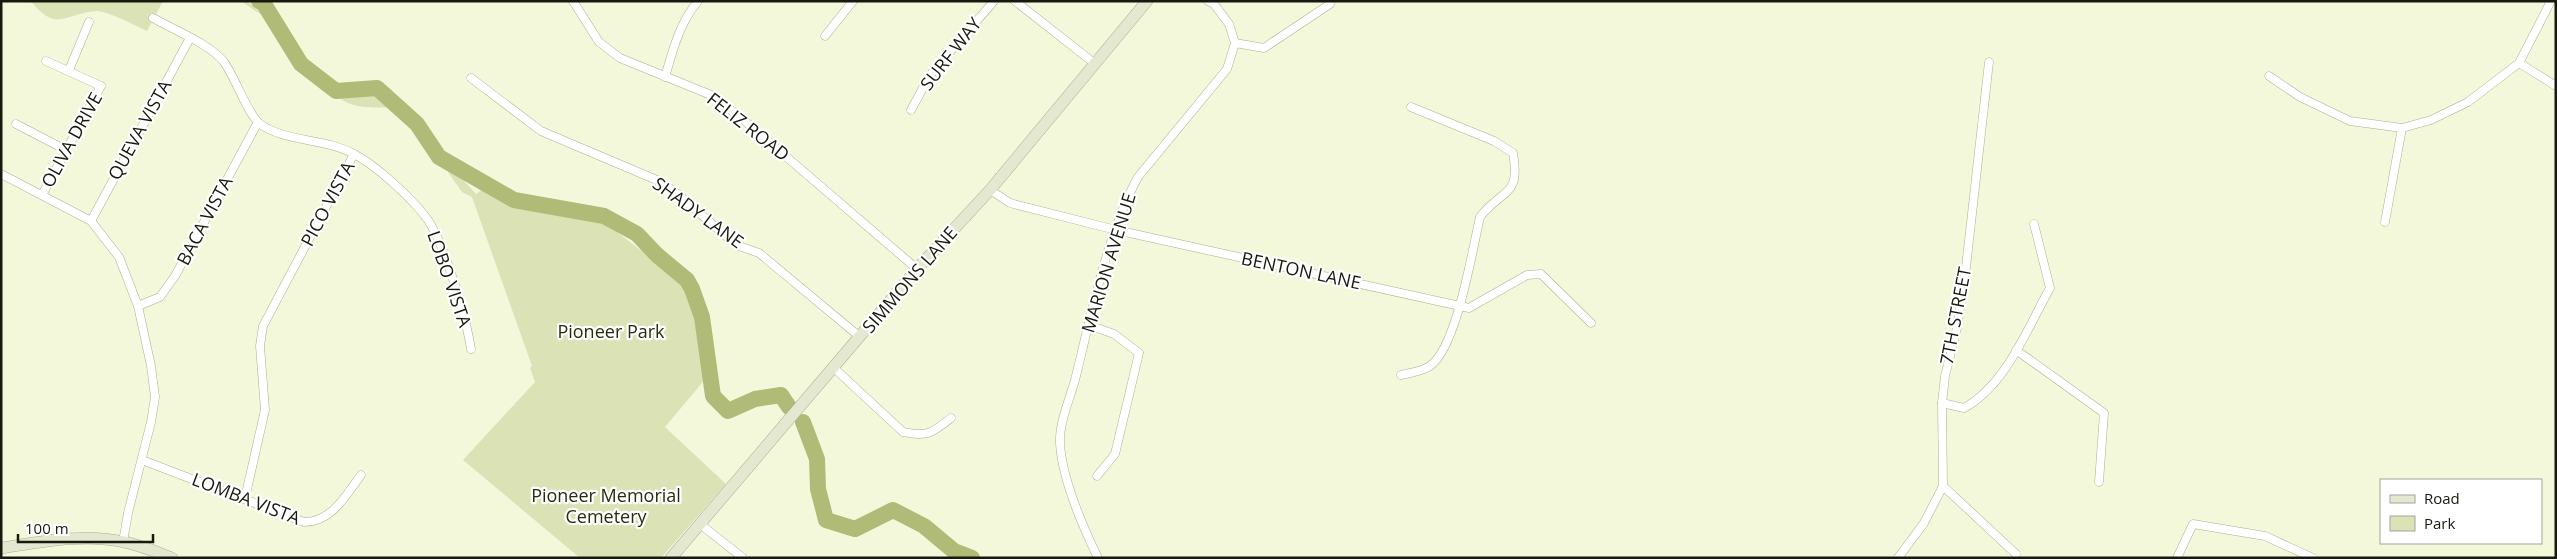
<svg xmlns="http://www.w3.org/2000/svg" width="2557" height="559" viewBox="0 0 2557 559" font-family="'Open Sans',sans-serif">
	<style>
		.green { fill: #dae2b6 }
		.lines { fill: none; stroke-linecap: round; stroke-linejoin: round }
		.river { stroke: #b0bb77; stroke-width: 16 }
		.street-casing { stroke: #aaaf93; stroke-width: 9 }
		.secondary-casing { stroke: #aaaf93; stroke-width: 12 }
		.street { stroke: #fff; stroke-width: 8 }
		.secondary { stroke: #e5e8d1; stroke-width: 11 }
		.labels { text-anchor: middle; stroke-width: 4.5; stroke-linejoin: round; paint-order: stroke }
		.street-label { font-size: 18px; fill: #17190e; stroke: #fff }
		.park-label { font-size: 18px; fill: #282c0d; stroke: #fff }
	</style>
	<rect width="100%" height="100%" fill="#f3f8db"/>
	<!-- green -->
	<g class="green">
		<path d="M 31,1 L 163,1 L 147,31 C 136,26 108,11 97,11 C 64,13 57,34 31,1 Z"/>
		<path d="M 241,1 L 247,1 L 296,44 L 293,49 L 320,87 L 303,74 L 288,58 L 276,30 L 263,16 Z"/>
		<path d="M 348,85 L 395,106 L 476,194 L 486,187 L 497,192 L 583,214 L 613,229 L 639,249 L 671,263 L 692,289 L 697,326 L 712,345 L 712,371 L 665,427 L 726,484 L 661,558 L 580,558 L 463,460 L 535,382 L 530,368 L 532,366 L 472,197 L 462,192 L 429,145 L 394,108 C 374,107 351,110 336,95 Z"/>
	</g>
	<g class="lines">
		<!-- river -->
		<g class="river">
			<path d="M 259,1 L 264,4 L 301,64 L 336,91 L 377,88 L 417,124 L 439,157 L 514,200 L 604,216 L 637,234 L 657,255 L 687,280 L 692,289 L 702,317 L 713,396 L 728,411 L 755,399 L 781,395 L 789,407"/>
			<path d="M 803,422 L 817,459 L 818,489 L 826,520 L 855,529 L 893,510 L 924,526 L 954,551 L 972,558"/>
		</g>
		<defs>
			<g id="street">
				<path d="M 573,1 L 599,42 L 620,58 L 711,95 L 740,117 L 917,269"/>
				<path d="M 1015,1 L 1094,63"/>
				<path d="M 153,18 C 174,30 210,44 224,62 C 235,77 248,115 260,124 C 285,142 325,138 354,154 C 377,166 409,196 425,216 C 444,240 466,318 471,349"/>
				<path d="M 825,36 L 853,1"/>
				<path d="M 1235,43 L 1264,48 L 1330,4"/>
				<path d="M 2519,63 L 2556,86"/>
				<path d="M 69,70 L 89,22"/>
				<path d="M 2269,76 L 2300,97 L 2350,121 L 2402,128 L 2431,120 L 2468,102 L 2519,63 L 2551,1"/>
				<path d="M 665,77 C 673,50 679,24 698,1"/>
				<path d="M 471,78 L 541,131 L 659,181 L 678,194 L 736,245 L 759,253 L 860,337"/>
				<path d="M 911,110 L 930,75 L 994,1"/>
				<path d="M 16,124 L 66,150"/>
				<path d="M 1,174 L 91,221 L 119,257 L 138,306 L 151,366 L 155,397 L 151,422 L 128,513 L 123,542"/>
				<path d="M 990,190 L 1010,203 L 1116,230 L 1469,308 L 1527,275 L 1541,274 L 1591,323"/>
				<path d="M 42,195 L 101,86 L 46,61"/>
				<path d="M 91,221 L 190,38"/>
				<path d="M 2385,222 L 2402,128"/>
				<path d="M 138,306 L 160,297 L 175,276 L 258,122"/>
				<path d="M 1089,325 L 1114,334 L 1139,353 L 1115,454 L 1097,476"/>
				<path d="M 2016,350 L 2104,413 L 2099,482"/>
				<path d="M 834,368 L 903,432 C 928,437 932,433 951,418"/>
				<path d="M 1401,375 C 1410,373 1423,371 1430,366 C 1457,347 1472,251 1480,217 C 1502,188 1521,198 1513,153 L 1494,141 L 1411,107"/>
				<path d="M 1942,403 L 1964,408 C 2006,385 2027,329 2050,288 L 2034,224"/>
				<path d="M 142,460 L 304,522 C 332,522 346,495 361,475"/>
				<path d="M 1943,486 L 2016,554"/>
				<path d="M 245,498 L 265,410 L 260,346 L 263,326 L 354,154"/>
				<path d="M 700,524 L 743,558"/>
				<path d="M 1098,558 C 1082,525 1062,480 1060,443 C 1059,423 1070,398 1075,380 C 1091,316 1107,234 1138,177 L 1227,69 L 1235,43 L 1229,24 L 1214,4 L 1208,1"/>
				<path d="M 1898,558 L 1924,523 L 1943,486 L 1942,403 L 1945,376 L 1957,328 L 1966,267 L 1989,62"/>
				<path d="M 2177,558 L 2193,524 L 2265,536 L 2313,558"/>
			</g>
			<g id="secondary">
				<path d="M 1,548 C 41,542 84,533 124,542 C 140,545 156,552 172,558"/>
				<path d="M 671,558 L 917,269 L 990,190 L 1147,1"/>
			</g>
		</defs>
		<!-- street casing -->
		<use href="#street" class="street-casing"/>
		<!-- secondary casing -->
		<use href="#secondary" class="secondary-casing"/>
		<!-- street -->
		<use href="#street" class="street"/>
		<!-- secondary -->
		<use href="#secondary" class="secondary"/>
	</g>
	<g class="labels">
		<!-- street labels -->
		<g class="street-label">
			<text transform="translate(951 54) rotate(-52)" y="6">SURF WAY</text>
			<text transform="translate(748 127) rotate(38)" y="6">FELIZ ROAD</text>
			<text transform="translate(140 130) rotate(-61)" y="6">QUEVA VISTA</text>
			<text transform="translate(72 140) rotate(-61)" y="6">OLIVA DRIVE</text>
			<text transform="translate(328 204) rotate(-62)" y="6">PICO VISTA</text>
			<text transform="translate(698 213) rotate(36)" y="6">SHADY LANE</text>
			<text transform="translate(205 221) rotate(-62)" y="6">BACA VISTA</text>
			<text transform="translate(1109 263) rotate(-73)" y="6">MARION AVENUE</text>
			<text transform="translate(1301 271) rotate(12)" y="6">BENTON LANE</text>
			<text transform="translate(449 279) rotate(71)" y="6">LOBO VISTA</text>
			<text transform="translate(910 280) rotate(-49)" y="6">SIMMONS LANE</text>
			<text transform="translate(1956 316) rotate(-79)" y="6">7TH STREET</text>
			<text transform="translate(246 499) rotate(21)" y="6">LOMBA VISTA</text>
		</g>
		<!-- park labels -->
		<g class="park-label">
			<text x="611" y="338">Pioneer Park</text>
			<text x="606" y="502">Pioneer Memorial<tspan x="606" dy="21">Cemetery</tspan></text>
		</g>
	</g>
	<!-- border -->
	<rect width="2557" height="559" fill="none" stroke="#17190e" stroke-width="5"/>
	<!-- legend -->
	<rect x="2380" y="479" width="162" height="65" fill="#ffffff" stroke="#a2a39f"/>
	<rect x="2390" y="495" width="25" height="8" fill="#e5e8d1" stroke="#a2a39f"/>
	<text x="2424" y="504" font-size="15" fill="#17190e">Road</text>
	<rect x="2390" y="516" width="25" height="15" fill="#dae2b6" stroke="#a2a39f"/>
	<text x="2424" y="529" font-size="15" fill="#17190e">Park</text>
	<!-- scale -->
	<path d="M18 534v8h135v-8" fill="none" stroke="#17190e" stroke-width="2.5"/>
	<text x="25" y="534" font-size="15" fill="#17190e" stroke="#ffffff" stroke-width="4" paint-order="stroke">100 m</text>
</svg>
